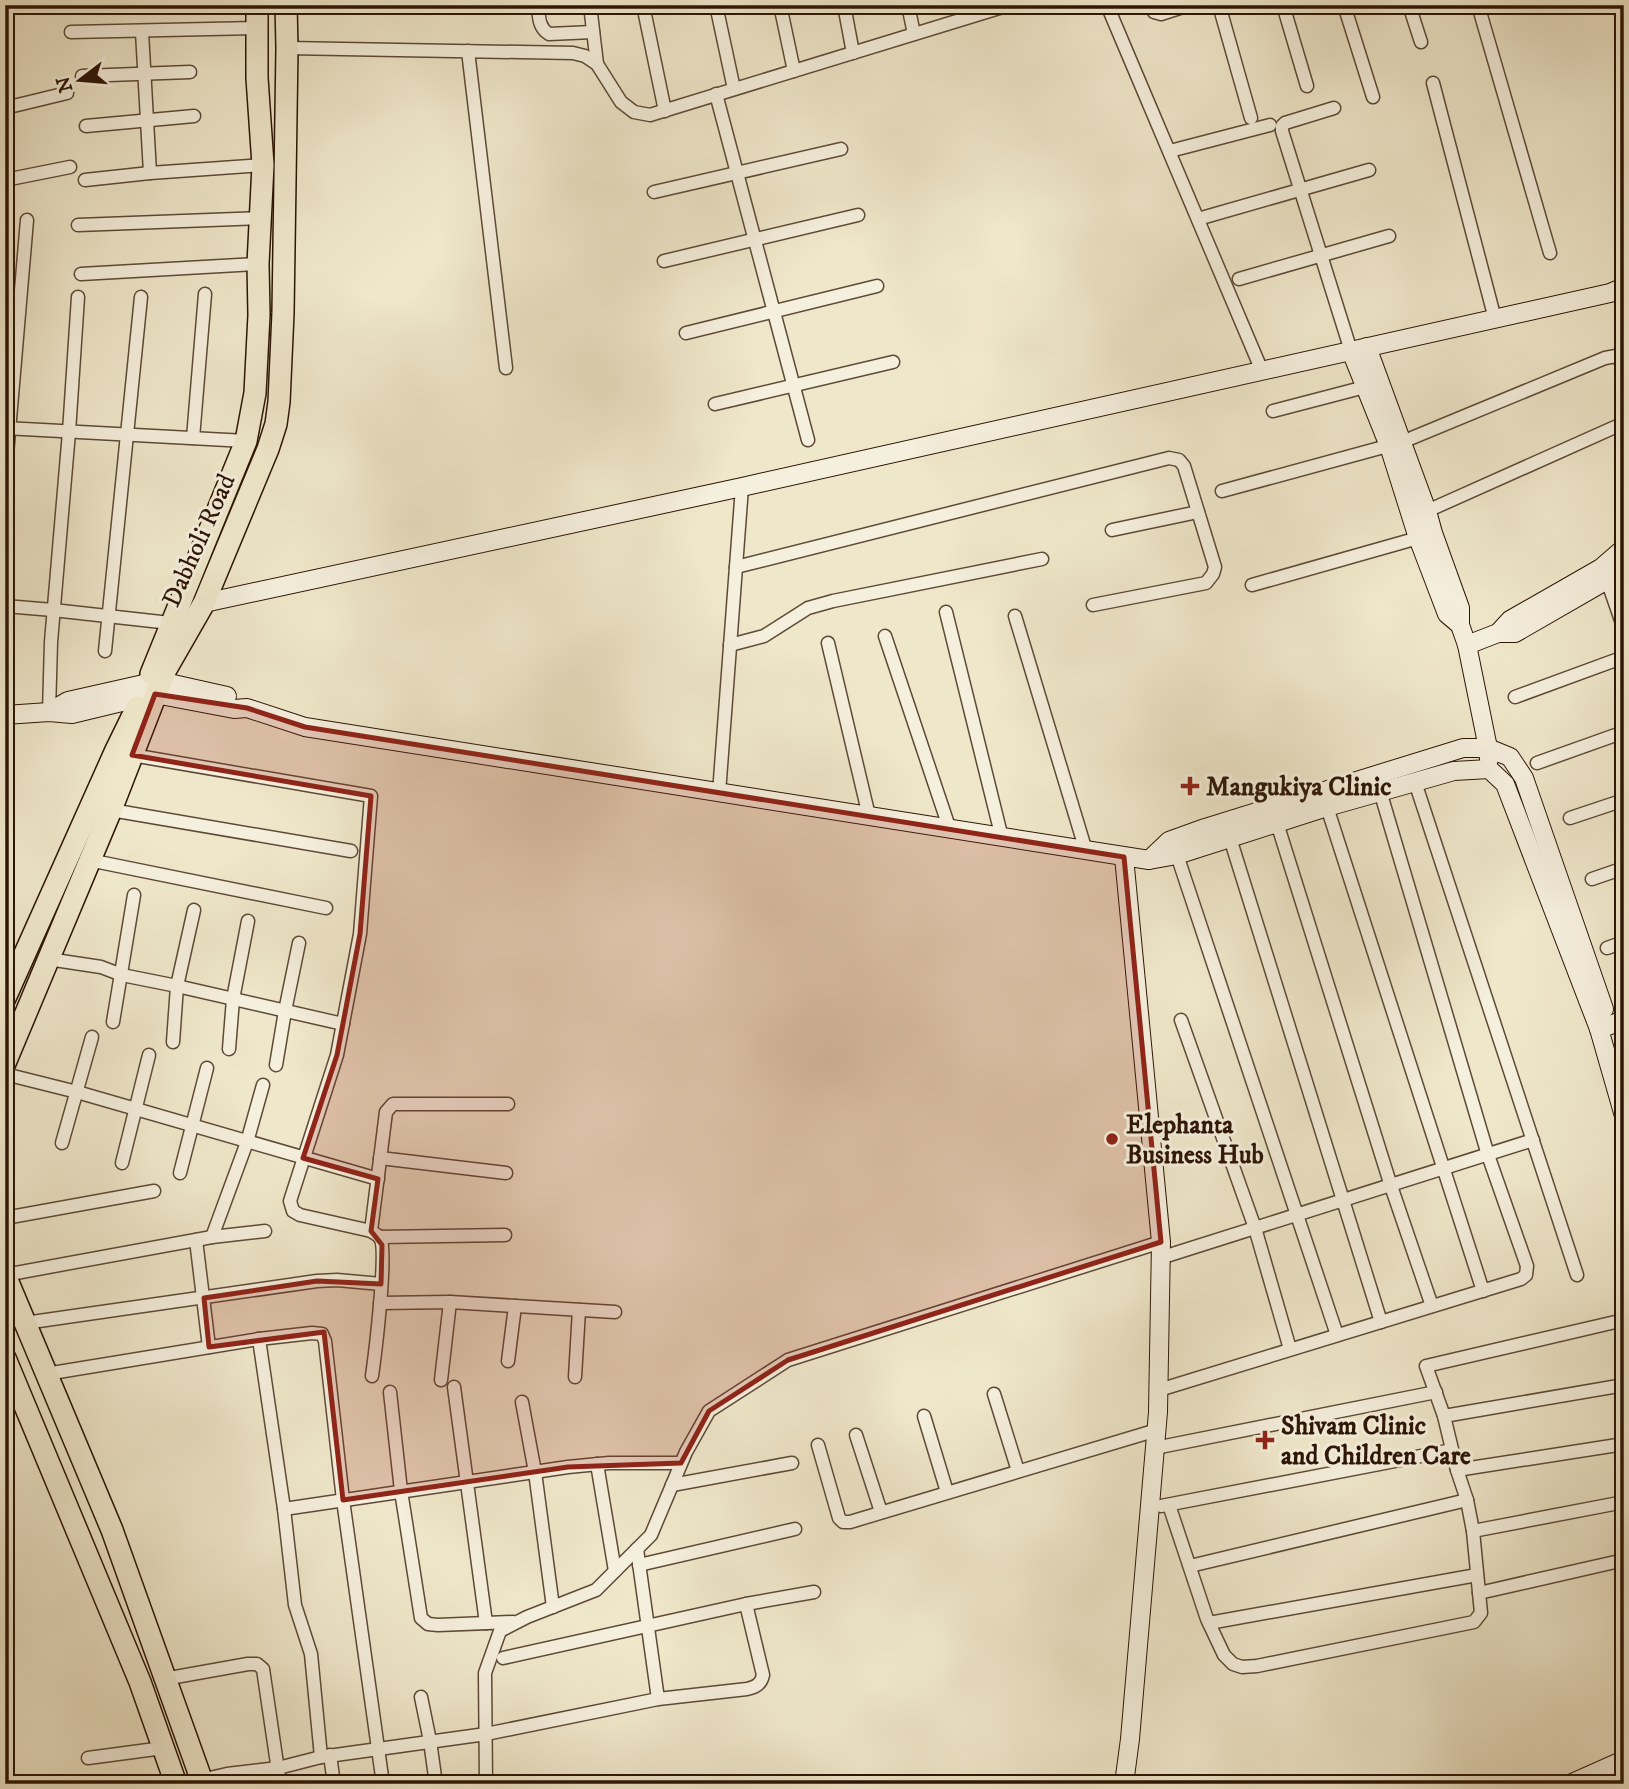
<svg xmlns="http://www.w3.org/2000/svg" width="1629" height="1789" viewBox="0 0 1629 1789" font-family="'IM FELL DW Pica',serif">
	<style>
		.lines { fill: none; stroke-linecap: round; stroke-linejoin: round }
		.street-casing { stroke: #5d4a36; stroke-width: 15 }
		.secondary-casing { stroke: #2c1505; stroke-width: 20 }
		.primary-casing { stroke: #2c1505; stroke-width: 24 }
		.street { stroke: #f5efdd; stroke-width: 12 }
		.secondary { stroke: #f5efdd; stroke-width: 18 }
		.primary { stroke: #efe7ca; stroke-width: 21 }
		.marked { fill: #8f2418; fill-opacity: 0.2; stroke: #8f2418; stroke-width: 5; stroke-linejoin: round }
		.poi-dot { fill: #8f2418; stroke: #f5efdd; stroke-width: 2.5 }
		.labels { text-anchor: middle; stroke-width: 6; stroke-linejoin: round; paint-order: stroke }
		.street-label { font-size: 26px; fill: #2c1505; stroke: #f5efdd }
		.poi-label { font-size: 26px; font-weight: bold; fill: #2c1505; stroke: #f5efdd; text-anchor: start }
	</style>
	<rect width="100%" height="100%" fill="#efe7ca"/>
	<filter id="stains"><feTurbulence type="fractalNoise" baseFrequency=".00286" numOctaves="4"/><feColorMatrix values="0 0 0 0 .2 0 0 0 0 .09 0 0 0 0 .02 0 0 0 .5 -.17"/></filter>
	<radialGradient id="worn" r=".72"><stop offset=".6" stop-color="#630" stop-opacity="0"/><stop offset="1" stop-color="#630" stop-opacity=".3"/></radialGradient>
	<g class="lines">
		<defs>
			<g id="street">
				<path d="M 538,5 C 539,16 538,27 549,34 L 593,32"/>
				<path d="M 590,5 L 597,64"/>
				<path d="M 643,5 L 665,111"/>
				<path d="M 716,5 L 734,89"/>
				<path d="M 780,5 L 794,71"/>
				<path d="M 844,5 L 853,53"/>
				<path d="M 908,5 L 914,34"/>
				<path d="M 1107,5 L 1262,371"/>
				<path d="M 1150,5 L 1154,12 L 1161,14 L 1189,5"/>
				<path d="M 1219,5 L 1251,118"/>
				<path d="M 1283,5 L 1307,86"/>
				<path d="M 1344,5 L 1373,97"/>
				<path d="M 1409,5 L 1421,42"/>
				<path d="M 1478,5 L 1550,253"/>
				<path d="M 71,32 L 257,28"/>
				<path d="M 142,32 L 150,173"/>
				<path d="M 287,48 L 573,53 L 585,56 L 597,64 L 621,102 L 634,112 L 650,115 L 1009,5"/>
				<path d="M 468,51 L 506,368"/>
				<path d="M 82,76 L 190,72"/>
				<path d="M 1433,83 L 1495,319"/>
				<path d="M 716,94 L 808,440"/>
				<path d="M 5,108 L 67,93"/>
				<path d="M 1334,108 L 1285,123 L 1282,126 L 1282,131 L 1351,351"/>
				<path d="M 86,126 L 194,116"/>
				<path d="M 1170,151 L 1270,125"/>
				<path d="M 5,180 L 70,167"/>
				<path d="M 85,180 L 150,173 L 263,165"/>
				<path d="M 654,192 L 841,149"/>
				<path d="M 1198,219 L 1369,170"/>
				<path d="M 78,225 L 261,218"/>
				<path d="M 664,261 L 858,215"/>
				<path d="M 81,274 L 258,264"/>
				<path d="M 1239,279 L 1389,236"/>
				<path d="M 686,333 L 877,286"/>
				<path d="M 715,404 L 893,362"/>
				<path d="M 1273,411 L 1365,387"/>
				<path d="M 5,428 L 246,441"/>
				<path d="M 193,438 L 205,294"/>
				<path d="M 5,478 L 27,220"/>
				<path d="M 1222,491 L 1402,442 L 1605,358 L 1616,356 L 1624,365"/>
				<path d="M 1427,511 L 1624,423"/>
				<path d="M 1112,530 L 1198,512"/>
				<path d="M 736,567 L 1169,458 L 1179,460 L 1184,466 L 1215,567 L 1213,574 L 1206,583 L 1093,605"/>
				<path d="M 1607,580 L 1624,629"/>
				<path d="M 1252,585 L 1418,538"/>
				<path d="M 5,606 L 53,610 L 170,623"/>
				<path d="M 946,612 L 1002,838"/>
				<path d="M 1015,616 L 1086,851"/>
				<path d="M 885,636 L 950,830"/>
				<path d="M 828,643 L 869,816"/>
				<path d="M 730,645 L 764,636 L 808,608 L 833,601 L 1042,559"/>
				<path d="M 105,651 L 141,297"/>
				<path d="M 1515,697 L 1624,657"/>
				<path d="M 49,712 L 51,642 L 69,432 L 78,297"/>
				<path d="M 132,755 L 371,796 L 360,934 L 337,1055 L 290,1201 L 293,1211 L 300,1215 L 371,1231 C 372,1232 379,1236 380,1237 C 388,1250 375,1355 372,1376"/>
				<path d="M 1537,763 L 1624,732"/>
				<path d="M 1415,782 L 1577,1275"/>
				<path d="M 719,793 L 742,487"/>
				<path d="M 1327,807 L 1483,1291"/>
				<path d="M 111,810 L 351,851"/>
				<path d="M 1570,818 L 1624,800"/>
				<path d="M 1277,823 L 1391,1186 L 1432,1306"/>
				<path d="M 1230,838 L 1381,1322"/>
				<path d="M 1177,855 L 1337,1335"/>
				<path d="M 89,860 L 326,908"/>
				<path d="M 1592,879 L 1624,868"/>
				<path d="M 1607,948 L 1624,942"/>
				<path d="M 48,959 L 101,967 L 122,975 L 177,986 L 343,1024"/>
				<path d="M 1181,1020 L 1255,1228 L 1290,1349"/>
				<path d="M 113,1022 L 134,895"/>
				<path d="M 173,1042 L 177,986 L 194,910"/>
				<path d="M 229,1049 L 233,999 L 248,921"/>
				<path d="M 276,1065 L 285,1011 L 299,943"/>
				<path d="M 5,1074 L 77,1092 L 378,1179"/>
				<path d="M 62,1143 L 92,1037"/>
				<path d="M 380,1158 L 506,1173"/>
				<path d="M 122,1163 L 149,1055"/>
				<path d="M 180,1173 L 207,1068"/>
				<path d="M 5,1218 L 154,1191"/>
				<path d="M 371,1231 L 386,1112 L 393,1104 L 508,1104"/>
				<path d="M 212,1237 L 247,1142 L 263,1085"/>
				<path d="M 379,1237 L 505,1235"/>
				<path d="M 196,1240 L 209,1347"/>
				<path d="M 1160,1258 L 1533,1140"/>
				<path d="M 5,1275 L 212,1237 L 265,1231"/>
				<path d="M 380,1303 L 450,1302 L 615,1312"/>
				<path d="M 25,1323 L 317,1281 L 337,1280 L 381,1284"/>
				<path d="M 259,1339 L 284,1509 L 295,1605 L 311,1654 L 321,1757"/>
				<path d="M 508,1361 L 515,1306"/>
				<path d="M 46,1374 L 259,1339 L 312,1333 L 322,1334 L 325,1341 L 343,1500 L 383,1784"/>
				<path d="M 575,1377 L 579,1310"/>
				<path d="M 441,1380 L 450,1302"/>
				<path d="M 454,1387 L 486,1623"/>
				<path d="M 1159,1390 L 1521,1279 L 1526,1275 L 1527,1266 L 1488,1155 L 1380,791"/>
				<path d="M 390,1392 L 401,1491 L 421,1618 L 428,1624 L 438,1625 L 513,1622"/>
				<path d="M 994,1394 L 1018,1471"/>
				<path d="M 522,1402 L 535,1472 L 553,1607"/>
				<path d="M 924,1416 L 947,1492"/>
				<path d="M 1444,1416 L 1624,1385"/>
				<path d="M 856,1435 L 881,1512"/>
				<path d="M 818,1445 L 839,1518 L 843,1522 L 850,1522 L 1157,1430"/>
				<path d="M 1155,1448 L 1436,1392"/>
				<path d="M 597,1464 L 615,1571"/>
				<path d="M 1457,1470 L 1624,1444"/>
				<path d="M 672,1485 L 792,1463"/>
				<path d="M 1169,1505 L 1207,1619 L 1224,1655 L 1233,1664 L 1242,1667 L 1257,1666 L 1474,1622 L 1481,1613 L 1473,1531 L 1467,1500 L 1457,1470 L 1444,1416 L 1426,1366 L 1624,1320"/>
				<path d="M 1161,1506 L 1452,1450"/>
				<path d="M 284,1509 L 568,1467 L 609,1463 L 681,1463"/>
				<path d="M 1473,1531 L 1624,1502"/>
				<path d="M 639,1565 L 795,1529"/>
				<path d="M 1190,1566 L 1467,1500"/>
				<path d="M 1479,1593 L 1624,1560"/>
				<path d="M 1209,1623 L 1477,1575"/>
				<path d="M 503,1658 L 746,1604 L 814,1592"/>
				<path d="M 164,1679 L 248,1664 L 257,1664 L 263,1669 L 280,1784"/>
				<path d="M 421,1697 L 430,1741 L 436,1784"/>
				<path d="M 658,1699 L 747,1689 C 756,1687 761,1684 763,1675 L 746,1604"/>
				<path d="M 330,1755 L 334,1784"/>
				<path d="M 88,1758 L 163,1748"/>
				<path d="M 201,1780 L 227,1774 L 278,1768 L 321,1757 L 486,1734 L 658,1699 L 637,1549"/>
				<path d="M 486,1784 L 485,1673 L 500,1631 L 527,1617 L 596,1590 L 651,1535 L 686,1452 L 709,1411 L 788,1360 L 1161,1242"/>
			</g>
			<g id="secondary">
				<path d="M 1367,347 L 1427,511 L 1433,533 L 1460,608 L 1460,625 L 1467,645 L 1488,748 L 1489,759"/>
				<path d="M 1351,351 L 1389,446 L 1418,538 L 1447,614 L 1460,625"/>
				<path d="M 204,603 L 742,487 L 1610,293 L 1624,287"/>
				<path d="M 1498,633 L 1510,620 L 1601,568 L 1624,548"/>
				<path d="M 1467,645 L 1498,633 L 1515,633 L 1607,580 L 1624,566"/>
				<path d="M 49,712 L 68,701 L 148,683 L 160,681 L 227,696"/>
				<path d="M 5,715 L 49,712 L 72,714 L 155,694 L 234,709 L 247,708 L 305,727 L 1149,860 L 1177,855 L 1327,807 L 1454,771 L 1489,769 L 1505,784 L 1599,1029 L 1624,1116"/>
				<path d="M 1149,860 L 1169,841 L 1205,828 L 1463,748 L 1488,748 L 1510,757 L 1524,778 L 1604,1009"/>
				<path d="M 1599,1029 L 1624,1020"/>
				<path d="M 1124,1784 L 1130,1739 L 1158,1412 L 1161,1242 L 1124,857"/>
				<path d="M 1570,1784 L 1624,1760"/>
			</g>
			<g id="primary">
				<path d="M 151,674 L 246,441 L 255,393 L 259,315 L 258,264 L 263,165 L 257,78 L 257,5"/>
				<path d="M 5,998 L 116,750 L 137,707"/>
				<path d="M 5,1063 L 111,810 L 165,671 L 204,603 L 268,449 L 276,424 L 279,402 L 283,313 L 287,48 L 286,5"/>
				<path d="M 5,1275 L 112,1530 L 203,1784"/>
				<path d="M 5,1358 L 140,1682 L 176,1784"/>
			</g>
		</defs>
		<!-- street casing -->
		<use href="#street" class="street-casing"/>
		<!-- secondary casing -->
		<use href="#secondary" class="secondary-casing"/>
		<!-- primary casing -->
		<use href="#primary" class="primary-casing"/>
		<!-- street -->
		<use href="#street" class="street"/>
		<!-- secondary -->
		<use href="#secondary" class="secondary"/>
		<!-- primary -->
		<use href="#primary" class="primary"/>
	</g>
	<!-- marked area -->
	<path class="marked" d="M 155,694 L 247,708 L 305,727 L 1124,857 L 1161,1242 L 788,1360 L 709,1411 L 681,1463 L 568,1467 L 343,1500 L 324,1332 L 209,1347 L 204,1298 L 317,1281 L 381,1284 L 382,1245 L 371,1231 L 378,1179 L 303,1158 L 337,1055 L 360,934 L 371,796 L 132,755 Z"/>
	<!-- markers -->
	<g class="poi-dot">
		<path d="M1186.5 775.5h7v7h7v7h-7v7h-7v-7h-7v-7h7z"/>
		<circle cx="1112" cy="1139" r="7"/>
		<path d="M1261.5 1429.5h7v7h7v7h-7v7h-7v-7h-7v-7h7z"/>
	</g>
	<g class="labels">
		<!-- street labels -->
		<g class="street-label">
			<text transform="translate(198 540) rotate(-66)" y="9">Dabholi Road</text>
		</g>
		<!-- poi labels -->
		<g class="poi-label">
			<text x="1206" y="795">Mangukiya Clinic</text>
			<text x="1126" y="1133">Elephanta<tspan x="1126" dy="30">Business Hub</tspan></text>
			<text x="1281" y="1434">Shivam Clinic<tspan x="1281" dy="30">and Children Care</tspan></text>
		</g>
	</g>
	<!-- margin -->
	<rect width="1629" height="1789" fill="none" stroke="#efe7ca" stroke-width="28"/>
	<rect x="7" y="7" width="1615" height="1775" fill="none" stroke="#2c1505" stroke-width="3.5"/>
	<rect x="14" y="14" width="1601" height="1761" fill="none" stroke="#2c1505" stroke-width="2"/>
	<!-- north arrow -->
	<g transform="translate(80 80) rotate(254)" stroke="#f5efdd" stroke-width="5" paint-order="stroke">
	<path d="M0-5L12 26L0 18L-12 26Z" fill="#2c1505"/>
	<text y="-10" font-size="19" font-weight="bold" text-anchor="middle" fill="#2c1505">N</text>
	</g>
	<rect width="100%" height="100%" filter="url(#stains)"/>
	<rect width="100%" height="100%" fill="url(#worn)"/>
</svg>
